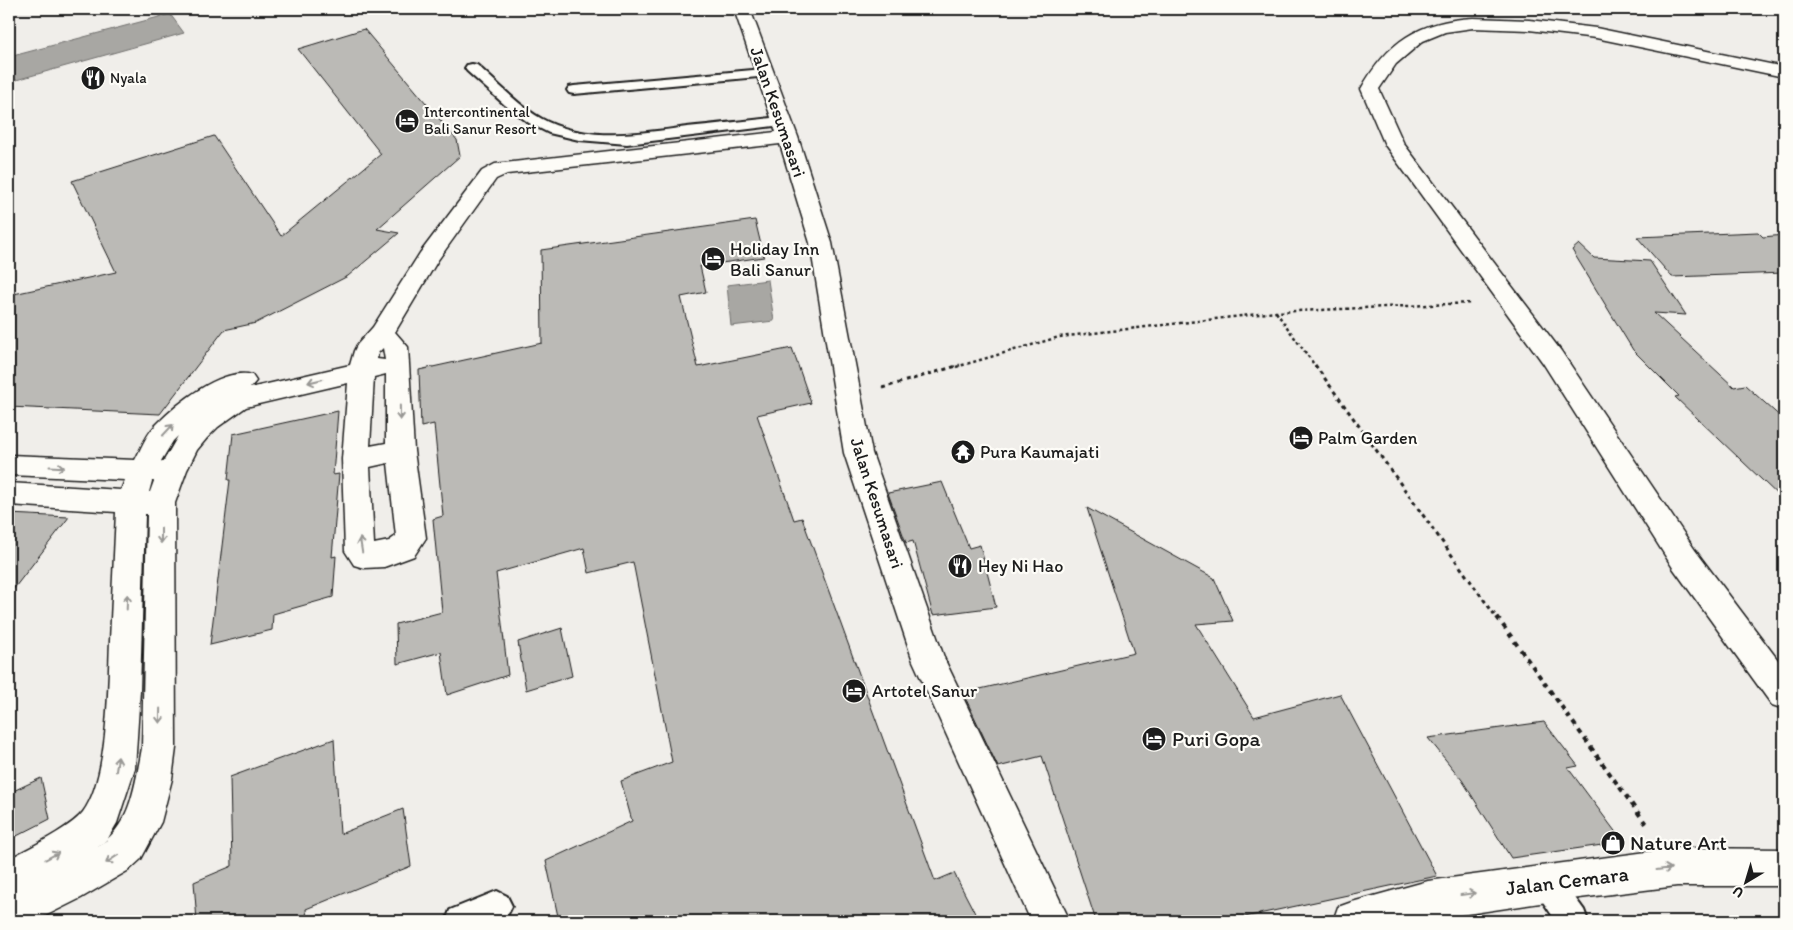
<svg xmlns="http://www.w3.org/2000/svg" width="1793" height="930" viewBox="0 0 1793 930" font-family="Itim,sans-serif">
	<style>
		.water { fill: #a8a7a3; stroke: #706f6d }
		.building { fill: #bbbab6; stroke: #1c1c1c }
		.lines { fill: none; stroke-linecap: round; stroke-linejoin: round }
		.service-casing { stroke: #1c1c1c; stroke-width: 4 }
		.minor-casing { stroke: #1c1c1c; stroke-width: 3 }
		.path-far2 { stroke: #1c1c1c; stroke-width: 2.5; stroke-dasharray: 3 3; stroke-linecap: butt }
		.path-far1 { stroke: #1c1c1c; stroke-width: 3; stroke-dasharray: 4 4; stroke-linecap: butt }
		.path { stroke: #1c1c1c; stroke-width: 4; stroke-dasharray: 5 5; stroke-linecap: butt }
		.service { fill: #fdfcf7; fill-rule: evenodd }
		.minor { fill: #fdfcf7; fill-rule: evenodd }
		.oneway { stroke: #989794 }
		.labels { text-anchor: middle; stroke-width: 4.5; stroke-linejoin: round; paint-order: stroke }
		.far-poi-label { font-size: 15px; fill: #1c1c1c; stroke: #fdfcf7; text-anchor: start }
		.street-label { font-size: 18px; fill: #1c1c1c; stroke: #fdfcf7 }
		.poi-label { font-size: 18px; fill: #1c1c1c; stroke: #fdfcf7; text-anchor: start }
		.near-poi-label { font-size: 21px; fill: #1c1c1c; stroke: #fdfcf7; text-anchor: start }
		.near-street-label { font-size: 21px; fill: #1c1c1c; stroke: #fdfcf7 }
	</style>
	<rect width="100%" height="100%" fill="#f0eeea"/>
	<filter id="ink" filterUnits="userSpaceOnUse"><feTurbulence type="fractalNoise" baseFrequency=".02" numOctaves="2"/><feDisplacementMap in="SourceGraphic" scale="10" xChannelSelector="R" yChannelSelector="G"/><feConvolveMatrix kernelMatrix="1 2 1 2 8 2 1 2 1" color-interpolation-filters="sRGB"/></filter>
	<g filter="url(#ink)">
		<!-- water -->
		<g class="water">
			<path d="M 170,14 L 184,33 L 9,82 L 9,57 Z"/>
			<path d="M 768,280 L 774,321 L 731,326 L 727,285 Z"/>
		</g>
		<!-- building -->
		<g class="building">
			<path d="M 364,29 L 457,140 L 460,156 L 377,229 L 399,233 L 348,276 L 256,323 L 224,330 L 160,414 L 9,407 L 9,295 L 116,272 L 72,181 L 214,136 L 281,236 L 381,154 L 298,49 Z"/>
			<path d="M 755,220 L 764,257 L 700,266 L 706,292 L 681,297 L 698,367 L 792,348 L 811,403 L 757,415 L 794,520 L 802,518 L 935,881 L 954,873 L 979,921 L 559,921 L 546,861 L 632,821 L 621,781 L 672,762 L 633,562 L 589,573 L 584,548 L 496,573 L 508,675 L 447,695 L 441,652 L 397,664 L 396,624 L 442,612 L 433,519 L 443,516 L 434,424 L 421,427 L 419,370 L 542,343 L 541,250 Z"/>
			<path d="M 1758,232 L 1763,237 L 1784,235 L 1784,273 L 1672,277 L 1637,237 Z"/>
			<path d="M 1579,244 L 1594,258 L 1650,261 L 1686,315 L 1654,313 L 1734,387 L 1745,385 L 1784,420 L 1784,501 L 1675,397 L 1679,396 L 1633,350 L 1572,250 Z"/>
			<path d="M 338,411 L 333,475 L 339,474 L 332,557 L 336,556 L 333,597 L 273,614 L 272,630 L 210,645 L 230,480 L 228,480 L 233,434 Z"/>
			<path d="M 942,482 L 969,548 L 980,545 L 996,607 L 933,615 L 913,541 L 906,543 L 888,493 Z"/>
			<path d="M 1087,508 L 1214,578 L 1233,621 L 1196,624 L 1254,717 L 1340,694 L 1437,876 L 1226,921 L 1096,921 L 1042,756 L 998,767 L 963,693 L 1134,653 Z"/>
			<path d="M 9,514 L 69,517 L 9,595 Z"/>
			<path d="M 562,628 L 572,676 L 526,690 L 518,642 Z"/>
			<path d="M 1544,722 L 1578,766 L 1568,768 L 1623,842 L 1511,858 L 1462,780 L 1428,738 Z"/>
			<path d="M 334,739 L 340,834 L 403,809 L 411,866 L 306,909 L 307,921 L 197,921 L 194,882 L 232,866 L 230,777 Z"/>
			<path d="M 41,778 L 50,819 L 9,840 L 9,793 Z"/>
		</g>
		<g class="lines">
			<defs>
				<g id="service">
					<path d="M 472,64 L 477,65 C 499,84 521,109 548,122 C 592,142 642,133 687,127 C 719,124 750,120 782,117 L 787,118 L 789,121 L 787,124 L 782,125 L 627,144 L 579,140 L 549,133 L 529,123 L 505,105 L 467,71 L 465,68 L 467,65 Z"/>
					<path d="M 764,69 L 769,70 L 771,73 L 769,76 L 574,94 L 569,93 L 567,90 L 569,87 L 574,86 Z"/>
					<path d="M 1547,868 L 1557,873 L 1584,910 L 1588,921 L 1556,921 L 1537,893 L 1532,883 L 1537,873 Z"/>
					<path d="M 1428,885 C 1443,891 1451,906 1457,921 L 1425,921 L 1413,900 L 1418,890 Z"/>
					<path d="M 497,891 L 507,896 L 512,906 L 507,916 L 496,921 L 446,921 L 450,910 Z"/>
				</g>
				<g id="minor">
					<path d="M 734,9 L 750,9 L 798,137 L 832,243 L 872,453 L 945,660 L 1070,921 L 1031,921 L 913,661 L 844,453 L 810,243 L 780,144 L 507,174 L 496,179 L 438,260 L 395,332 L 408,347 L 414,451 L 426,538 L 414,556 L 384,567 L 364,568 L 354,565 L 345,551 L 342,459 L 348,383 L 246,407 L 218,427 L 207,438 L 197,450 L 187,470 L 175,503 L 176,748 L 172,779 L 161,822 L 141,859 L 129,870 L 81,898 L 35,921 L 9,921 L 9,859 C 27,849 71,828 83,812 C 109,777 108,686 110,641 C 112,598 114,555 116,512 L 9,505 L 9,483 L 121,490 L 125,480 L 9,475 L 9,455 L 135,460 C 141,449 146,435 155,426 C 175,405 222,366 252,375 L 256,381 L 250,388 L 350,365 L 354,351 L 357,345 L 373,327 L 420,253 L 482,171 L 495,164 L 776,132 ZM 383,348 L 385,360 L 377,359 L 378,353 ZM 386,374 L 386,443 L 370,446 L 374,377 ZM 178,436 L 163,462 L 161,461 L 173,441 ZM 388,463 L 396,536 L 389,541 L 374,544 L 370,467 ZM 152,481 L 154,481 L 150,492 L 149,492 ZM 145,514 L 147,514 L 142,748 C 135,785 131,828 95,848 L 107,840 L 117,823 L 135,768 L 140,690 Z"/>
					<path d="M 1473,18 L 1529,20 L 1596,28 L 1784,67 L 1784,77 L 1596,38 L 1529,30 L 1473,28 L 1445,32 L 1423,41 L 1396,64 L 1379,89 L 1404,144 L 1561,351 L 1695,550 L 1784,668 L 1784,709 L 1772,705 L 1673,568 L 1543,363 L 1385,145 L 1361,89 C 1387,42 1419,21 1473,18 Z"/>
					<path d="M 1677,848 L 1784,849 L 1784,886 L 1677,886 L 1547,902 L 1420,921 L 1333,921 L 1338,907 L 1352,902 L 1428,881 Z"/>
				</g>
			</defs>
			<!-- service casing -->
			<use href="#service" class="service-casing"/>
			<!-- minor casing -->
			<use href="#minor" class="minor-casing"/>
			<!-- path-far2 -->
			<g class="path-far2">
				<path d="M 1276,312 L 1316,367"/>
				<path d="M 956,367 L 1059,337 L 1276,312 L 1472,303"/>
			</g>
			<!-- path-far1 -->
			<g class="path-far1">
				<path d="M 1315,365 L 1497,618"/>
				<path d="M 882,388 L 960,365"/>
			</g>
			<!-- path -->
			<path class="path" d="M 1497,617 L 1649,828"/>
			<!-- service -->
			<use href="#service" class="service"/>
			<!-- minor -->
			<use href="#minor" class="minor"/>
		</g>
		<!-- one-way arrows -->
		<defs><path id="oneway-shaft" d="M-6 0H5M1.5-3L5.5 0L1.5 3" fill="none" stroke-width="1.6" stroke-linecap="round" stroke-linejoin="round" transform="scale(1.25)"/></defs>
		<g class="oneway">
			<use href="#oneway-shaft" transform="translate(315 381) rotate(167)"/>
			<use href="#oneway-shaft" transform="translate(400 413) rotate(89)"/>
			<use href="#oneway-shaft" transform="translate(168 430) rotate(-47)"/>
			<use href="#oneway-shaft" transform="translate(57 467) rotate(3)"/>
			<use href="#oneway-shaft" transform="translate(161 536) rotate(90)"/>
			<use href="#oneway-shaft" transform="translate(361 545) rotate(-99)"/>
			<use href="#oneway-shaft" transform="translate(127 602) rotate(-88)"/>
			<use href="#oneway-shaft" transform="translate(160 716) rotate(91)"/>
			<use href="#oneway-shaft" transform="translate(117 764) rotate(-82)"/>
			<use href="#oneway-shaft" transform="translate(52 856) rotate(-28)"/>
			<use href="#oneway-shaft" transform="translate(112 859) rotate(146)"/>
			<use href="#oneway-shaft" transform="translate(1664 869) rotate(-7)"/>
			<use href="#oneway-shaft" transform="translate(1468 894) rotate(-8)"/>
		</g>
	</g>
	<!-- icons -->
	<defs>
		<symbol id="restaurant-disc" viewBox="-11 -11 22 22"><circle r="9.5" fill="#1c1c1c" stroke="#fdfcf7"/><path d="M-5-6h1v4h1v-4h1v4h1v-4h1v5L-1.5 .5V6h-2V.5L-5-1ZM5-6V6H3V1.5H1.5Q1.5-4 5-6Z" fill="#fff"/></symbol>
		<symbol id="hotel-disc" viewBox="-11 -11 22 22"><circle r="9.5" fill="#1c1c1c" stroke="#fdfcf7"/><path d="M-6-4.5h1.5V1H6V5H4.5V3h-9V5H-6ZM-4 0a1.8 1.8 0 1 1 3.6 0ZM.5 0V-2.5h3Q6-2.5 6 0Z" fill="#fff"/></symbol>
		<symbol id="temple-disc" viewBox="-11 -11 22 22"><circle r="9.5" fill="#1c1c1c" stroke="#fdfcf7"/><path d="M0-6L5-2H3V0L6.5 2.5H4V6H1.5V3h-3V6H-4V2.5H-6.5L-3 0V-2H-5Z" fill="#fff"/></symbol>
		<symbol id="shop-disc" viewBox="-11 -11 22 22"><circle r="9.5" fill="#1c1c1c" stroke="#fdfcf7"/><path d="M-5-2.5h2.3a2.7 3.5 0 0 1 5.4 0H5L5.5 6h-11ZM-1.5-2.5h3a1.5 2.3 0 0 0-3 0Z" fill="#fff"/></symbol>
	</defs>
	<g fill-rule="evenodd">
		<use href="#restaurant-disc" x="79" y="64" width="28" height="28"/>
		<use href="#hotel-disc" x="393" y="107" width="28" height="28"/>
		<use href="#hotel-disc" x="699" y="245" width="28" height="28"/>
		<use href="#hotel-disc" x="1287" y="424" width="28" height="28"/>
		<use href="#temple-disc" x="949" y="438" width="28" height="28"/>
		<use href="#restaurant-disc" x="946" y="552" width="28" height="28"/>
		<use href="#hotel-disc" x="840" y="677" width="28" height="28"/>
		<use href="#hotel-disc" x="1140" y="725" width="28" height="28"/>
		<use href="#shop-disc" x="1599" y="829" width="28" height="28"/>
	</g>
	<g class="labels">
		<!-- far-poi labels -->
		<g class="far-poi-label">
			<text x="110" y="83">Nyala</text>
			<text x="424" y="117">Intercontinental<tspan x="424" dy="17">Bali Sanur Resort</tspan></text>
		</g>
		<!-- street labels -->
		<g class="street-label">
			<text transform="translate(778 112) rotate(71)" y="6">Jalan Kesumasari</text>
			<text transform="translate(877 503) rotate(72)" y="6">Jalan Kesumasari</text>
		</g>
		<!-- poi labels -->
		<g class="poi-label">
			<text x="730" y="255">Holiday Inn<tspan x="730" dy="21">Bali Sanur</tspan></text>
			<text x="1318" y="444">Palm Garden</text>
			<text x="980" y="458">Pura Kaumajati</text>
			<text x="978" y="572">Hey Ni Hao</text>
			<text x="872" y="697">Artotel Sanur</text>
		</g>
		<!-- near-poi labels -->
		<g class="near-poi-label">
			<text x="1172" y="746">Puri Gopa</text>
			<text x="1630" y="850">Nature Art</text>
		</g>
		<!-- near-street labels -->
		<g class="near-street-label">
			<text transform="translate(1567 881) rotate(-7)" y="7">Jalan Cemara</text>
		</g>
	</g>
	<!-- margin -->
	<rect width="1793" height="930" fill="none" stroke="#fdfcf7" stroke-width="30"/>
	<rect x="15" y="15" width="1763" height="900" fill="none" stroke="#1c1c1c" stroke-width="2" filter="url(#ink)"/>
	<!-- north arrow -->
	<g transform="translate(1746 882) rotate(218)" stroke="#fdfcf7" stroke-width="4" paint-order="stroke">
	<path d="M0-4L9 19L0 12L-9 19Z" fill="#1c1c1c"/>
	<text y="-8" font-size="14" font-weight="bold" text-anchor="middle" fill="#1c1c1c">U</text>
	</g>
</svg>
